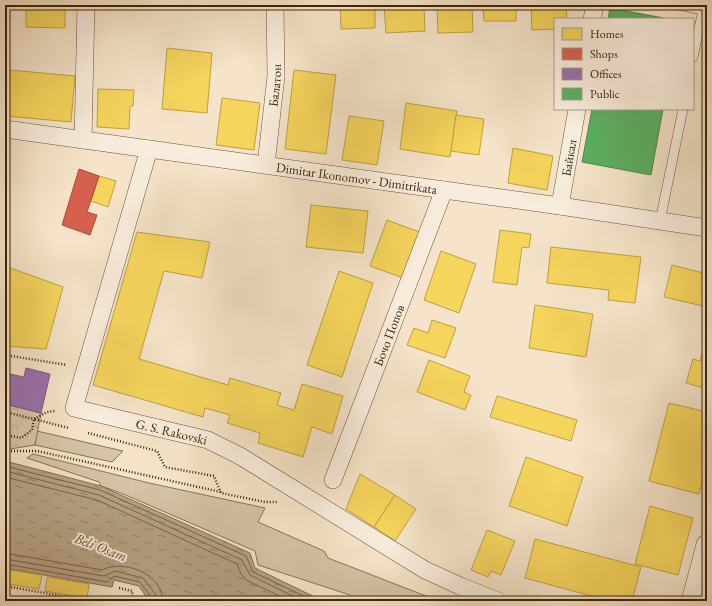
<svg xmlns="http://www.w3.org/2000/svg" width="712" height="606" viewBox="0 0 712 606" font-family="'EB Garamond',serif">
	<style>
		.grass { fill: #d6c3a8; stroke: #8a7456 }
		.forest { fill: url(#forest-crowns); stroke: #8a7456 }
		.water { fill: url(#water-ripples); stroke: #867052 }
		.homes { fill: #f6d55c; stroke: #bea042 }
		.shops { fill: #d6604d; stroke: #a84e37 }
		.offices { fill: #9970ab; stroke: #7d5979 }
		.public { fill: #5aae61; stroke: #518545 }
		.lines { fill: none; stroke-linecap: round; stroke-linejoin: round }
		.shore { stroke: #7a6445; stroke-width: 1 }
		.service-casing { stroke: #6b5435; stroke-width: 10 }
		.minor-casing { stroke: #6b5435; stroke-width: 18 }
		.tertiary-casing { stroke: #6b5435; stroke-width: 22 }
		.path { stroke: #3d2404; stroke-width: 2.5; stroke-dasharray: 1 2; stroke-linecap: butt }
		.service { stroke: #f8eddc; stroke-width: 9 }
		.minor { stroke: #f8eddc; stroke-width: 17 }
		.tertiary { stroke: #f8eddc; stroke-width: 21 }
		.labels { text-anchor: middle; stroke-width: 4; stroke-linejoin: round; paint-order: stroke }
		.street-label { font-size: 13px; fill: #3d2404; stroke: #f8eddc }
		.water-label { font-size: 14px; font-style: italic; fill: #675032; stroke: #f8eddc }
	</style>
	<defs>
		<pattern id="forest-crowns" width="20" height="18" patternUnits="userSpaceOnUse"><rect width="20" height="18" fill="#d6c3a8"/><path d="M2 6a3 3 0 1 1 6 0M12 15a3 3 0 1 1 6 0" fill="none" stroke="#b9a78f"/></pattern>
		<pattern id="water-ripples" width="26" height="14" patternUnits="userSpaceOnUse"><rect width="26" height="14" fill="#b6a386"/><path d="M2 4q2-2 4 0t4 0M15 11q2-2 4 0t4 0" fill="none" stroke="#95856b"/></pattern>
	</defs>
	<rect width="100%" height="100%" fill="#f5e4c9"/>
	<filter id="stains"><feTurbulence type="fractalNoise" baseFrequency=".005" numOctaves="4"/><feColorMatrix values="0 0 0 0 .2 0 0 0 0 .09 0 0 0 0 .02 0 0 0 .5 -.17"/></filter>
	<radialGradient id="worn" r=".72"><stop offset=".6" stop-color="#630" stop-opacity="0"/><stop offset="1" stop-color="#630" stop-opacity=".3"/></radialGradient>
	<!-- grass -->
	<g class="grass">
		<path d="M 37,431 L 123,451 L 112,462 L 35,445 Z"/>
		<path d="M 33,454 L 149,483 L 265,508 L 258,522 L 324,551 L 328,558 L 439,601 L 353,601 L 350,595 L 258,565 L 255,551 L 121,493 L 101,486 L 99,482 L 27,458 Z"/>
	</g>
	<!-- forest -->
	<path class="forest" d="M 5,404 L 41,413 L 35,445 L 10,449 L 8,439 L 5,440 Z"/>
	<!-- water -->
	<path class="water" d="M 5,461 L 101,486 L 250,553 L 255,568 L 323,601 L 149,601 L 139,586 L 114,580 L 112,587 L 5,568 Z"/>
	<!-- homes -->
	<g class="homes">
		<path d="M 26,5 L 65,5 L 65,28 L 26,27 Z"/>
		<path d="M 216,5 L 258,5 L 216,7 Z"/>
		<path d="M 340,5 L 375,5 L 375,28 L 341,29 Z"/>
		<path d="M 384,5 L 424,5 L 425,31 L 386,33 Z"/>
		<path d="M 437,5 L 472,5 L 473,32 L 438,33 Z"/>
		<path d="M 483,5 L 516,5 L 516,21 L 484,21 Z"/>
		<path d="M 531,5 L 566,5 L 567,19 L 555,19 L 555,29 L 532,30 Z"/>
		<path d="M 167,48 L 212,53 L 207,113 L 162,109 Z"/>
		<path d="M 10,70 L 75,76 L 71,122 L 6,116 Z"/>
		<path d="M 294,70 L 336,75 L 326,154 L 285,149 Z"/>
		<path d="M 98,89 L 134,90 L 133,106 L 130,106 L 129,129 L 97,127 Z"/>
		<path d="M 222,98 L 260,103 L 254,150 L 216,145 Z"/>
		<path d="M 406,103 L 457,111 L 450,157 L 400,149 Z"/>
		<path d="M 456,115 L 484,119 L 479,155 L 451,151 Z"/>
		<path d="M 349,116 L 384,121 L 377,165 L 342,160 Z"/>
		<path d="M 513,148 L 553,156 L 547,190 L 508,183 Z"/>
		<path d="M 99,176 L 116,181 L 108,207 L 91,201 Z"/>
		<path d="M 311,205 L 368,211 L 363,253 L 306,247 Z"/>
		<path d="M 387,220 L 422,233 L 406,279 L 370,266 Z"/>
		<path d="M 500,230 L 531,234 L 529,248 L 522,247 L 517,285 L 493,282 Z"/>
		<path d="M 137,232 L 210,242 L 202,278 L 164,271 L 139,359 L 228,385 L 230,378 L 281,393 L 277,405 L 294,410 L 302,384 L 343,396 L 332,434 L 312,427 L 303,457 L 258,443 L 260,433 L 227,423 L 230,415 L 205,408 L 203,417 L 93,385 Z"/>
		<path d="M 551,247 L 641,257 L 635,303 L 608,300 L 609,290 L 547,283 Z"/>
		<path d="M 441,251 L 476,264 L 459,313 L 424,300 Z"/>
		<path d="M 672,265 L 707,274 L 707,307 L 664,297 Z"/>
		<path d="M 5,266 L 63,287 L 46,349 L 5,346 Z"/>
		<path d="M 339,271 L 373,283 L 342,377 L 307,365 Z"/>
		<path d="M 535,305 L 593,314 L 586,357 L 529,348 Z"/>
		<path d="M 432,320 L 456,328 L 445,358 L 407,345 L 414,328 L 428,333 Z"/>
		<path d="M 704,347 L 707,348 L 707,389 L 686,383 L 693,359 L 700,361 Z"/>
		<path d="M 429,360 L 470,376 L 464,392 L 471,395 L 465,410 L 417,392 Z"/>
		<path d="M 497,396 L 577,420 L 571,441 L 490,417 Z"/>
		<path d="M 669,403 L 707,412 L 707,463 L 699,494 L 649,481 Z"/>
		<path d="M 526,457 L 583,477 L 567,526 L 509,506 Z"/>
		<path d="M 360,474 L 395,495 L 374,527 L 346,509 Z"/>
		<path d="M 395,495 L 416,509 L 395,541 L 374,527 Z"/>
		<path d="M 650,506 L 693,518 L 678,575 L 635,564 Z"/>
		<path d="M 487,530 L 515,541 L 501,575 L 491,571 L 488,577 L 471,570 Z"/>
		<path d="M 535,539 L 641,567 L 632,601 L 610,601 L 525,578 Z"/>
		<path d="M 10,570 L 42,575 L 39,589 L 8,584 Z"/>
		<path d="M 47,577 L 89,584 L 87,598 L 45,591 Z"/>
	</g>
	<!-- shops -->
	<path class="shops" d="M 79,169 L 99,176 L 87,212 L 97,215 L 90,235 L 62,225 Z"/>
	<!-- offices -->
	<path class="offices" d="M 26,368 L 50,374 L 41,413 L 5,404 L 5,373 L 24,377 Z"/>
	<!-- public -->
	<g class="public">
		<path d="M 610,8 L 669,19 L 608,19 Z"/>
		<path d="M 592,109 L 663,109 L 651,175 L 582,162 Z"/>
	</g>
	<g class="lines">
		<!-- shore -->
		<g class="shore">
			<path d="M 5,466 L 100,490 L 246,556 L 253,572 L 314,601"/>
			<path d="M 5,471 L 99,495 L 242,560 L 250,575 L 303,601"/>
			<path d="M 5,477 L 97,500 L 237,564 L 241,574 L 246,580 L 290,601"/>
			<path d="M 5,553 L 102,570 C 124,559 162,573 163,601"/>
			<path d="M 5,559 L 104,576 L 115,571 L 143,578 L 156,595 L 157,601"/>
			<path d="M 5,564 L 107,582 L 114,576 L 140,582 L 151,597 L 152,601"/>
		</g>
		<defs>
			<g id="service">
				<path d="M 678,5 L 703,10 L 693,57"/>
				<path d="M 660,221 L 683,109"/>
			</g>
			<g id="minor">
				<path d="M 592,19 L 595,5"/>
				<path id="s1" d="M 5,129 L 560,206 L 707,228"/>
				<path d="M 83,140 L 86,5"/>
				<path id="s2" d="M 149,149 L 74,408 L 208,440 L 240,456 L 425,570 L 460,586 L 498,601"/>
				<path id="s3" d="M 266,165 L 276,76 L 275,5"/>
				<path id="s4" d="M 560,206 L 577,109"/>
				<path id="s5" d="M 333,480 L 444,190"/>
			</g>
			<path id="tertiary" d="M 692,601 L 707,545"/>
		</defs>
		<!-- service casing -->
		<use href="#service" class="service-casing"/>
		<!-- minor casing -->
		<use href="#minor" class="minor-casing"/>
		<!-- tertiary casing -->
		<use href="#tertiary" class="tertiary-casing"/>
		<!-- path -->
		<g class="path">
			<path d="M 5,355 L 67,365"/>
			<path d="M 5,412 L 34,419 L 47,412 L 55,411"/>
			<path d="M 88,433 L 157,451 L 165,467 L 214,476 L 221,493 L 265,502 L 278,502"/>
			<path d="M 5,435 L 21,438 L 32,430 L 34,419 L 69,428"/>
			<path d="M 5,451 L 37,451 L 221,492"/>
			<path d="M 5,586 L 91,601"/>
			<path d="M 119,588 L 132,591 L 133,601"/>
			<path d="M 5,598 L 7,587"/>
		</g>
		<!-- service -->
		<use href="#service" class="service"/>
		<!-- minor -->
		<use href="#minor" class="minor"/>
		<!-- tertiary -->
		<use href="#tertiary" class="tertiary"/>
	</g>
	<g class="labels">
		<!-- street labels -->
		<g class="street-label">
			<text dy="5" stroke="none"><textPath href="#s3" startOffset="80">Балатон</textPath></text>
			<text dy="5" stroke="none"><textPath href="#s4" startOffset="49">Байкал</textPath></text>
			<text dy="5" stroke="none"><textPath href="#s1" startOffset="355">Dimitar Ikonomov - Dimitrikata</textPath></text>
			<text dy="5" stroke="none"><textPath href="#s5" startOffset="155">Бочо Попов</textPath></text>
			<text dy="5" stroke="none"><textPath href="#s2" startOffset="370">G. S. Rakovski</textPath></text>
		</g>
		<!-- water labels -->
		<g class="water-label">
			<text transform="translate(101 547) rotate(21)" y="5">Beli Osam</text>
		</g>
	</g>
	<!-- margin -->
	<rect width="712" height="606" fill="none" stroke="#f5e4c9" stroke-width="20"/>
	<rect x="6" y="6" width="700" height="594" fill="none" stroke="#3d2404" stroke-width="2"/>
	<rect x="10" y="10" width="692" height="586" fill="none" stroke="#3d2404"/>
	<!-- legend -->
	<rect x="554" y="18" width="140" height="92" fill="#f8eddc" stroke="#ad9d86"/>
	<rect x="562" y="28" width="20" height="12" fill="#f6d55c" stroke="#ad9d86"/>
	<text x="590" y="38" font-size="12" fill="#3d2404">Homes</text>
	<rect x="562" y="48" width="20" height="12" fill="#d6604d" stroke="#ad9d86"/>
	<text x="590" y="58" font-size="12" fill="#3d2404">Shops</text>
	<rect x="562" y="68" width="20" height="12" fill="#9970ab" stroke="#ad9d86"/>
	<text x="590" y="78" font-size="12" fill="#3d2404">Offices</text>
	<rect x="562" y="88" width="20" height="12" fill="#5aae61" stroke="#ad9d86"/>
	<text x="590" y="98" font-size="12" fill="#3d2404">Public</text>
	<rect width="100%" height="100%" filter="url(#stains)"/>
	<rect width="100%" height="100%" fill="url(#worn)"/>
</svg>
